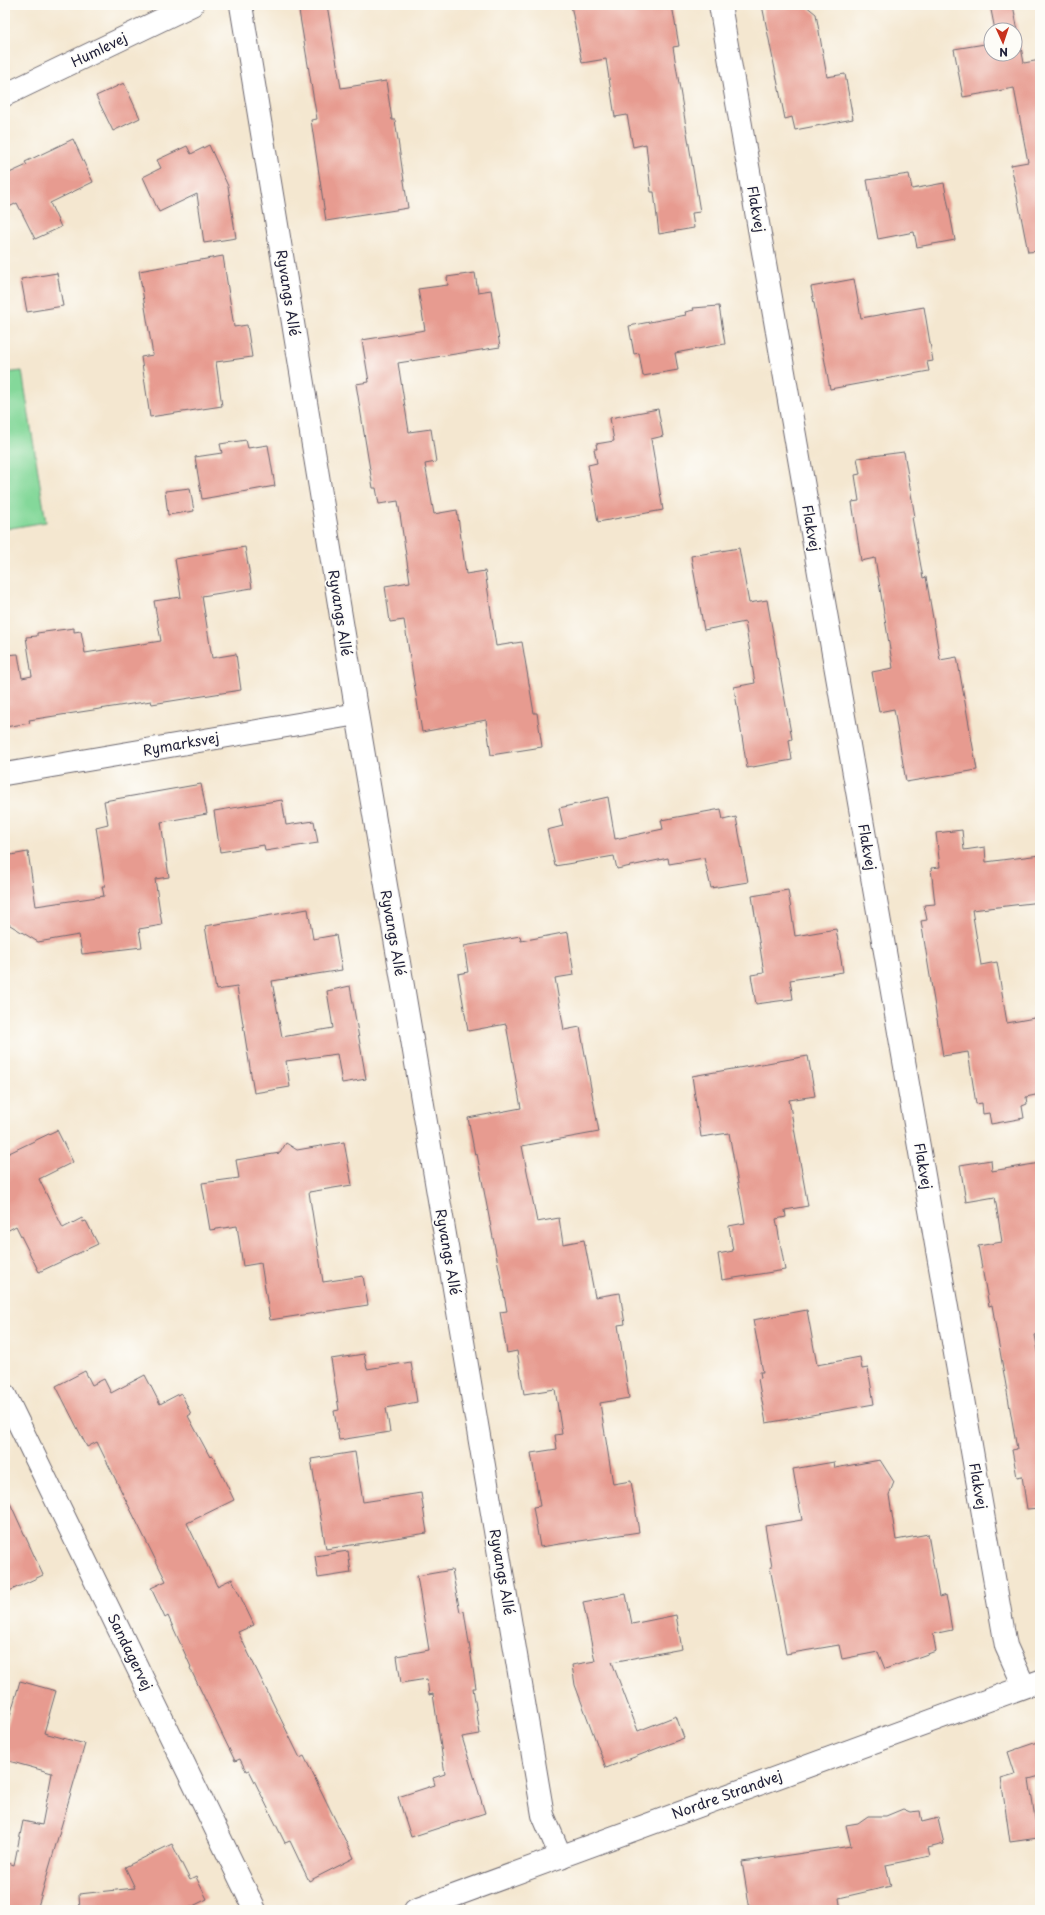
<svg xmlns="http://www.w3.org/2000/svg" width="1045" height="1915" viewBox="0 0 1045 1915" font-family="'Playpen Sans',sans-serif">
	<style>
		.green { fill: #84d89a; stroke: #537d6a }
		.building { fill: #e79b90 }
		.lines { fill: none; stroke-linecap: round; stroke-linejoin: round }
		.minor-casing { stroke: #6c676f; stroke-width: 24 }
		.tertiary-casing { stroke: #6c676f; stroke-width: 24 }
		.minor { stroke: #fff; stroke-width: 22 }
		.tertiary { stroke: #fff; stroke-width: 22 }
		.labels { text-anchor: middle; stroke-width: 3.5; stroke-linejoin: round; paint-order: stroke }
		.street-label { font-size: 14px; fill: #22223b; stroke: #fdfcf7 }
	</style>
	<rect width="100%" height="100%" fill="#fdfcf7"/>
	<filter id="ink" filterUnits="userSpaceOnUse"><feTurbulence type="fractalNoise" baseFrequency=".025" numOctaves="2"/><feDisplacementMap in="SourceGraphic" scale="8" xChannelSelector="R" yChannelSelector="G"/><feConvolveMatrix kernelMatrix="1 2 1 2 8 2 1 2 1" color-interpolation-filters="sRGB"/></filter>
	<filter id="wash" filterUnits="userSpaceOnUse"><feTurbulence type="fractalNoise" baseFrequency=".012" numOctaves="4" result="noise"/><feDisplacementMap in="SourceGraphic" scale="16" xChannelSelector="R" yChannelSelector="G"/><feGaussianBlur stdDeviation="0.9" result="paint"/><feColorMatrix in="noise" values="0 0 0 0 0 0 0 0 0 0 0 0 0 0 0 0 0 1.4 0 .05"/><feComposite in="paint" operator="in"/></filter>
	<g filter="url(#wash)">
		<rect width="100%" height="100%" fill="#f4e7d0"/>
		<!-- green -->
		<path class="green" d="M 22,371 L 46,522 L 5,529 L 5,373 Z"/>
		<g id="blocks">
			<!-- building -->
			<g class="building">
				<path d="M 298,5 L 327,5 L 341,88 L 386,81 L 392,120 L 395,120 L 408,208 L 326,221 L 311,120 L 317,119 Z"/>
				<path d="M 571,5 L 672,5 L 679,46 L 673,47 L 700,212 L 692,213 L 694,228 L 659,234 L 654,192 L 651,192 L 646,144 L 633,147 L 627,115 L 615,117 L 606,59 L 582,63 Z"/>
				<path d="M 762,5 L 805,5 L 816,14 L 827,77 L 845,74 L 853,119 L 795,130 L 792,117 L 785,119 Z"/>
				<path d="M 990,5 L 1013,5 L 1024,63 L 1040,60 L 1040,251 L 1028,252 L 1011,165 L 1028,162 L 1014,88 L 963,97 L 954,49 L 991,43 L 991,54 L 1015,54 L 1015,30 L 995,30 Z"/>
				<path d="M 124,83 L 140,118 L 113,131 L 96,96 Z"/>
				<path d="M 73,139 L 93,182 L 50,203 L 61,227 L 35,239 L 17,203 L 5,209 L 5,175 L 27,165 L 25,162 Z"/>
				<path d="M 209,145 L 228,186 L 236,238 L 204,243 L 197,194 L 159,212 L 143,177 L 161,168 L 157,160 L 187,146 L 191,154 Z"/>
				<path d="M 909,174 L 912,189 L 944,183 L 955,240 L 917,247 L 914,232 L 878,239 L 867,180 Z"/>
				<path d="M 223,256 L 234,327 L 247,325 L 252,357 L 216,362 L 222,406 L 150,417 L 141,357 L 153,355 L 139,271 Z"/>
				<path d="M 57,273 L 63,306 L 27,312 L 21,279 Z"/>
				<path d="M 475,273 L 478,292 L 491,290 L 500,347 L 398,363 L 409,432 L 431,429 L 436,462 L 425,464 L 434,514 L 457,510 L 466,574 L 485,571 L 496,646 L 522,642 L 534,713 L 537,713 L 542,747 L 491,755 L 486,720 L 422,732 L 404,620 L 390,622 L 385,586 L 410,582 L 398,501 L 379,504 L 376,488 L 373,488 L 356,384 L 369,382 L 362,340 L 425,330 L 418,289 L 448,285 L 447,277 Z"/>
				<path d="M 854,279 L 861,318 L 924,307 L 933,361 L 927,362 L 929,371 L 830,389 L 811,287 Z"/>
				<path d="M 719,306 L 725,344 L 675,353 L 678,370 L 643,376 L 639,353 L 634,354 L 629,326 L 686,315 L 685,312 L 694,310 L 693,308 Z"/>
				<path d="M 658,409 L 663,436 L 651,439 L 663,510 L 598,522 L 588,465 L 597,463 L 594,449 L 597,449 L 596,444 L 614,441 L 610,418 Z"/>
				<path d="M 246,440 L 248,448 L 268,445 L 275,486 L 202,499 L 195,457 L 222,453 L 220,444 Z"/>
				<path d="M 904,452 L 915,517 L 912,517 L 923,578 L 926,577 L 940,660 L 957,657 L 977,770 L 906,782 L 894,709 L 879,712 L 872,672 L 893,668 L 875,558 L 861,561 L 852,502 L 859,501 L 855,475 L 860,474 L 857,458 Z"/>
				<path d="M 190,488 L 194,511 L 168,515 L 165,491 Z"/>
				<path d="M 245,547 L 252,588 L 202,596 L 212,658 L 236,654 L 241,690 L 152,704 L 151,701 L 29,720 L 30,723 L 5,727 L 5,655 L 18,654 L 22,678 L 32,676 L 26,637 L 37,636 L 37,633 L 74,628 L 74,632 L 81,631 L 85,653 L 161,641 L 154,601 L 181,597 L 175,559 Z"/>
				<path d="M 739,548 L 749,603 L 767,600 L 792,739 L 789,740 L 792,760 L 747,768 L 734,687 L 755,683 L 745,622 L 704,630 L 691,556 Z"/>
				<path d="M 201,784 L 207,814 L 161,822 L 169,877 L 155,879 L 162,925 L 139,929 L 142,947 L 82,954 L 79,935 L 38,942 L 5,922 L 5,856 L 28,852 L 36,906 L 104,896 L 102,886 L 105,886 L 96,827 L 108,824 L 104,801 Z"/>
				<path d="M 608,797 L 615,839 L 663,829 L 661,820 L 721,809 L 723,820 L 736,817 L 748,882 L 711,888 L 704,858 L 669,864 L 668,858 L 617,869 L 614,856 L 555,866 L 547,830 L 563,826 L 559,808 Z"/>
				<path d="M 282,800 L 286,825 L 314,821 L 318,843 L 265,851 L 264,845 L 220,852 L 214,811 Z"/>
				<path d="M 962,830 L 964,850 L 985,847 L 986,862 L 1040,855 L 1040,902 L 972,910 L 981,965 L 997,962 L 1007,1023 L 1040,1017 L 1040,1094 L 1026,1097 L 1027,1104 L 1022,1106 L 1024,1118 L 991,1124 L 989,1113 L 983,1114 L 982,1103 L 976,1104 L 968,1052 L 943,1056 L 921,921 L 927,920 L 924,905 L 935,904 L 931,868 L 940,867 L 936,833 Z"/>
				<path d="M 788,890 L 795,936 L 836,929 L 843,972 L 790,980 L 793,999 L 756,1004 L 751,975 L 764,973 L 752,896 Z"/>
				<path d="M 308,909 L 313,939 L 336,935 L 342,970 L 272,981 L 282,1037 L 333,1028 L 327,991 L 350,986 L 366,1079 L 342,1083 L 337,1054 L 286,1061 L 290,1087 L 254,1093 L 237,987 L 216,990 L 205,926 Z"/>
				<path d="M 568,932 L 574,975 L 555,978 L 564,1030 L 580,1027 L 599,1132 L 522,1146 L 537,1222 L 559,1218 L 563,1244 L 584,1240 L 595,1297 L 620,1293 L 625,1324 L 618,1325 L 629,1398 L 600,1403 L 613,1484 L 631,1481 L 639,1532 L 540,1547 L 533,1507 L 540,1506 L 531,1453 L 557,1449 L 555,1435 L 562,1434 L 555,1389 L 524,1394 L 517,1351 L 507,1353 L 500,1312 L 507,1311 L 477,1154 L 475,1155 L 468,1118 L 521,1108 L 506,1024 L 468,1031 L 458,974 L 468,972 L 464,946 L 520,936 L 521,941 Z"/>
				<path d="M 808,1056 L 815,1096 L 789,1100 L 808,1206 L 785,1210 L 786,1217 L 776,1219 L 785,1270 L 722,1280 L 718,1254 L 733,1251 L 729,1226 L 745,1223 L 729,1133 L 701,1137 L 692,1076 Z"/>
				<path d="M 57,1130 L 73,1162 L 39,1179 L 63,1228 L 82,1218 L 83,1222 L 86,1221 L 98,1244 L 39,1272 L 16,1226 L 5,1232 L 5,1155 Z"/>
				<path d="M 344,1142 L 352,1185 L 309,1192 L 323,1282 L 363,1276 L 368,1305 L 270,1320 L 261,1263 L 243,1266 L 237,1226 L 210,1230 L 202,1183 L 239,1178 L 236,1160 L 280,1153 L 286,1143 L 297,1150 Z"/>
				<path d="M 991,1160 L 992,1171 L 1040,1163 L 1040,1334 L 1035,1335 L 1040,1361 L 1040,1508 L 1027,1509 L 1022,1476 L 1017,1477 L 1012,1450 L 1017,1449 L 992,1305 L 989,1306 L 978,1246 L 1002,1242 L 995,1197 L 966,1202 L 960,1165 Z"/>
				<path d="M 807,1310 L 817,1365 L 860,1357 L 862,1369 L 868,1368 L 874,1404 L 766,1423 L 758,1379 L 761,1378 L 760,1372 L 763,1372 L 753,1320 Z"/>
				<path d="M 364,1354 L 367,1369 L 411,1362 L 417,1402 L 386,1408 L 390,1432 L 339,1440 L 334,1411 L 339,1410 L 331,1359 Z"/>
				<path d="M 85,1371 L 92,1385 L 104,1379 L 111,1393 L 145,1375 L 160,1404 L 181,1393 L 191,1414 L 188,1416 L 210,1457 L 213,1456 L 234,1500 L 187,1523 L 217,1586 L 232,1579 L 254,1625 L 238,1632 L 300,1758 L 304,1756 L 354,1858 L 309,1881 L 290,1841 L 285,1843 L 249,1770 L 246,1771 L 240,1759 L 235,1761 L 190,1668 L 191,1667 L 168,1616 L 165,1618 L 151,1588 L 166,1581 L 97,1442 L 87,1447 L 56,1386 Z"/>
				<path d="M 355,1452 L 363,1502 L 421,1493 L 427,1533 L 326,1549 L 311,1459 Z"/>
				<path d="M 880,1460 L 894,1482 L 889,1495 L 896,1540 L 928,1534 L 939,1597 L 946,1595 L 952,1630 L 933,1634 L 936,1651 L 885,1669 L 878,1652 L 842,1659 L 839,1645 L 786,1654 L 770,1567 L 772,1567 L 765,1526 L 802,1520 L 793,1469 L 834,1462 L 835,1468 Z"/>
				<path d="M 5,1492 L 43,1575 L 5,1593 Z"/>
				<path d="M 348,1551 L 351,1573 L 318,1578 L 315,1556 Z"/>
				<path d="M 452,1570 L 460,1612 L 464,1611 L 476,1688 L 473,1688 L 480,1734 L 462,1737 L 485,1813 L 411,1837 L 398,1797 L 435,1785 L 433,1778 L 445,1774 L 433,1694 L 429,1695 L 427,1679 L 401,1683 L 397,1656 L 429,1650 L 417,1576 Z"/>
				<path d="M 626,1594 L 632,1624 L 676,1615 L 682,1649 L 612,1662 L 638,1731 L 676,1716 L 684,1738 L 606,1768 L 575,1685 L 572,1665 L 595,1661 L 583,1602 Z"/>
				<path d="M 20,1681 L 56,1691 L 44,1733 L 85,1744 L 37,1910 L 5,1910 L 5,1862 L 14,1865 L 23,1821 L 42,1825 L 52,1773 L 5,1760 L 5,1733 Z"/>
				<path d="M 1040,1741 L 1040,1776 L 1029,1779 L 1038,1838 L 1010,1842 L 1001,1778 L 1015,1774 L 1008,1752 Z"/>
				<path d="M 903,1809 L 910,1812 L 920,1811 L 922,1822 L 938,1818 L 944,1844 L 928,1848 L 930,1856 L 886,1865 L 891,1886 L 839,1898 L 841,1910 L 750,1910 L 742,1862 L 851,1846 L 846,1825 L 858,1823 L 868,1816 L 886,1816 Z"/>
				<path d="M 172,1844 L 190,1880 L 196,1877 L 207,1899 L 185,1910 L 80,1910 L 79,1894 L 135,1888 L 125,1867 Z"/>
			</g>
		</g>
	</g>
	<g filter="url(#ink)">
		<use href="#blocks" fill-opacity="0" stroke="#6c676f" stroke-width="1"/>
		<g class="lines">
			<defs>
				<g id="minor">
					<path d="M 241,5 L 357,714 L 543,1815 L 561,1857"/>
					<path d="M 720,5 L 1006,1646 L 1024,1686"/>
					<path d="M 5,95 L 192,5"/>
					<path d="M 5,774 L 357,714"/>
					<path d="M 5,1395 L 255,1910"/>
				</g>
				<path id="tertiary" d="M 415,1910 L 1040,1681"/>
			</defs>
			<!-- minor casing -->
			<use href="#minor" class="minor-casing"/>
			<!-- tertiary casing -->
			<use href="#tertiary" class="tertiary-casing"/>
			<!-- minor -->
			<use href="#minor" class="minor"/>
			<!-- tertiary -->
			<use href="#tertiary" class="tertiary"/>
		</g>
	</g>
	<g class="labels">
		<!-- street labels -->
		<g class="street-label">
			<text transform="translate(99 50) rotate(-26)" y="5">Humlevej</text>
			<text transform="translate(756 209) rotate(80)" y="5">Flakvej</text>
			<text transform="translate(288 293) rotate(81)" y="5">Ryvangs Allé</text>
			<text transform="translate(811 528) rotate(80)" y="5">Flakvej</text>
			<text transform="translate(340 613) rotate(81)" y="5">Ryvangs Allé</text>
			<text transform="translate(181 744) rotate(-10)" y="5">Rymarksvej</text>
			<text transform="translate(867 847) rotate(80)" y="5">Flakvej</text>
			<text transform="translate(393 933) rotate(80)" y="5">Ryvangs Allé</text>
			<text transform="translate(923 1166) rotate(80)" y="5">Flakvej</text>
			<text transform="translate(448 1252) rotate(80)" y="5">Ryvangs Allé</text>
			<text transform="translate(978 1486) rotate(80)" y="5">Flakvej</text>
			<text transform="translate(502 1572) rotate(80)" y="5">Ryvangs Allé</text>
			<text transform="translate(130 1652) rotate(64)" y="5">Sandagervej</text>
			<text transform="translate(727 1795) rotate(-20)" y="5">Nordre Strandvej</text>
		</g>
	</g>
	<!-- margin -->
	<rect width="1045" height="1915" fill="none" stroke="#fdfcf7" stroke-width="20"/>
	<!-- north arrow -->
	<g transform="translate(1003 42) rotate(177)"><circle r="19" fill="#fdfcf7" stroke="#a5a5ac"/>
	<path d="M0-3L7 15L0 10L-7 15Z" fill="#c8321e"/>
	<text y="-6" font-size="11" font-weight="bold" text-anchor="middle" fill="#22223b">N</text>
	</g>
</svg>
